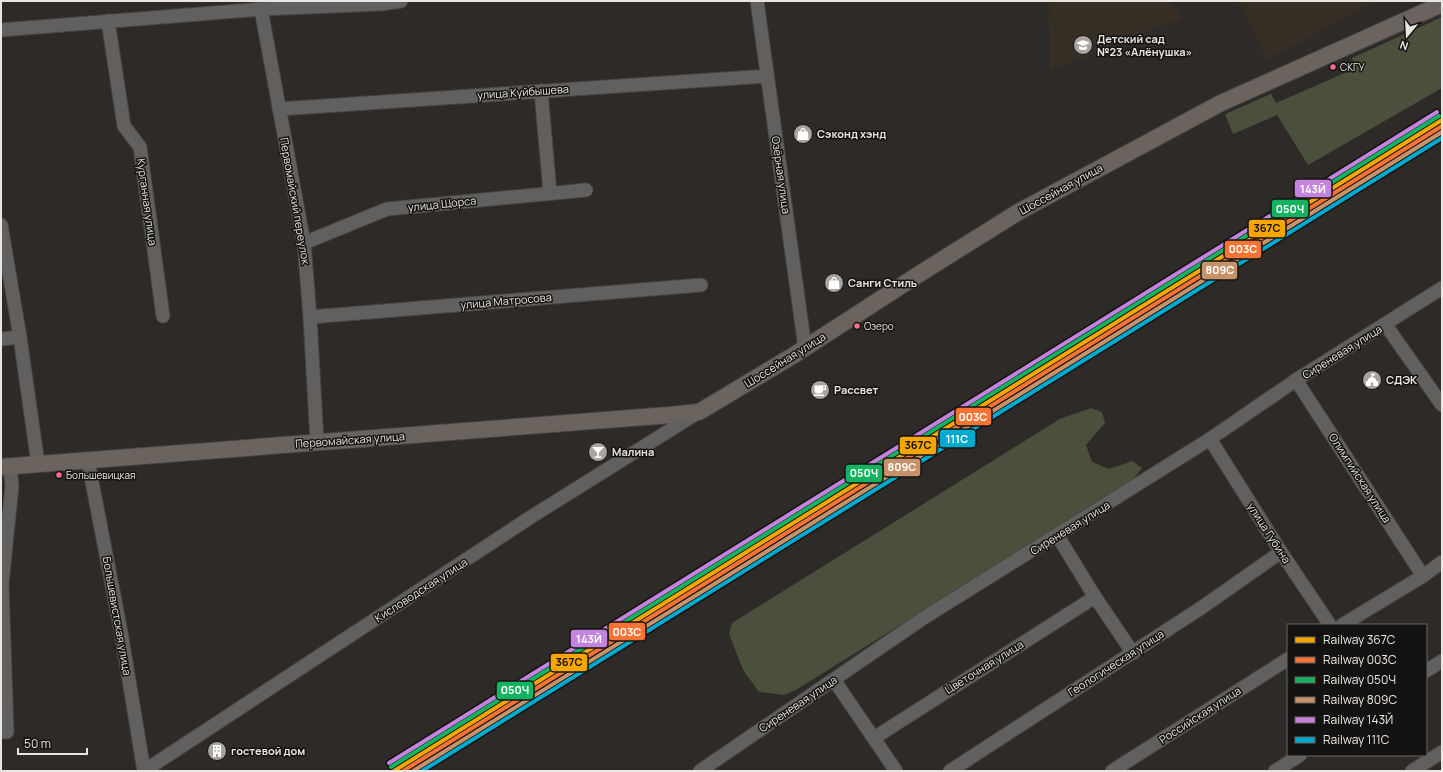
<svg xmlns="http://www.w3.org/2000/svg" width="1443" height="772" viewBox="0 0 1443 772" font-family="Manrope,sans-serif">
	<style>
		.built { fill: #372f26 }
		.green { fill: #4b503c }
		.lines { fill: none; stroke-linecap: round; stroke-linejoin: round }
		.minor-casing { stroke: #474544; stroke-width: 15 }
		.major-casing { stroke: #474544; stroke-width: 18 }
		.minor { stroke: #62605e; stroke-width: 13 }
		.major { stroke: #6b645e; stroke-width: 16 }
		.rail-1-casing { stroke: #151311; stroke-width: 7 }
		.rail-2-casing { stroke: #151311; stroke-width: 7 }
		.rail-3-casing { stroke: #151311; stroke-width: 7 }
		.rail-4-casing { stroke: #151311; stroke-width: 7 }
		.rail-5-casing { stroke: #151311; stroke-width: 7 }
		.rail-6-casing { stroke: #151311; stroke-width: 7 }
		.rail-1 { stroke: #f7a600; stroke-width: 4 }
		.rail-2 { stroke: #f57335; stroke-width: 4 }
		.rail-3 { stroke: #13b361; stroke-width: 4 }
		.rail-4 { stroke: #c7916a; stroke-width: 4 }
		.rail-5 { stroke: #c483df; stroke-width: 4 }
		.rail-6 { stroke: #00a9ce; stroke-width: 4 }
		.bus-dot { fill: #fb6d88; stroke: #151311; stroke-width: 1.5 }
		.labels { text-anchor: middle; stroke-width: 3; stroke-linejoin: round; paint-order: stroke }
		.bus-label { font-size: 10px; fill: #e8e5e2; stroke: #151311; text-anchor: start }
		.poi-label { font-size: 11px; font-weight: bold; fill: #e8e5e2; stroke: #151311; text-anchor: start }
		.street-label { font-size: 11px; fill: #e8e5e2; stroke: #151311 }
		.line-badge { stroke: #151311; stroke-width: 1.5 }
		.badge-label { font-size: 11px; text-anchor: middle; font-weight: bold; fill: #fff }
		.pale-badge-label { font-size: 11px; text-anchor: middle; font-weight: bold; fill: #111 }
	</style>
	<rect width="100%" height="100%" fill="#2d2a28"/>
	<!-- built -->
	<g class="built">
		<path d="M 1048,1 L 1168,1 L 1182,18 L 1050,71 Z"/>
		<path d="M 1238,1 L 1375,1 L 1267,60 Z"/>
	</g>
	<!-- green -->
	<g class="green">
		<path d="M 1442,17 L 1442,88 L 1308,165 L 1277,115 L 1233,134 L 1225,114 L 1271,94 L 1276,103 L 1356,68 L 1352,58 Z"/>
		<path d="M 1091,408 L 1102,412 L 1105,423 L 1086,445 L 1092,462 L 1109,469 L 1132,461 L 1142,468 L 1131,482 L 1097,502 L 796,690 L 784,695 L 759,692 L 743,670 L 729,634 L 732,623 L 1060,419 Z"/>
	</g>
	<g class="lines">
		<defs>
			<g id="minor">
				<path d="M 757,1 L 805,348"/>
				<path d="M 261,9 L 304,243 L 310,317 L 317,442"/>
				<path d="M 108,21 L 124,126 L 140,147 L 163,316"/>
				<path d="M 1,30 L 261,9 L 381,4 L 401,1"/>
				<path d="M 541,91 L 550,193"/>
				<path d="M 279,109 L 767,76"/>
				<path d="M 1,225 L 20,337 L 38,464"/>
				<path d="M 304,243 L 387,209 L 586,190"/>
				<path d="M 310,317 L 701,285"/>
				<path d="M 1385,324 L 1442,405"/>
				<path d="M 1,339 L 20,337"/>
				<path d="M 1296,380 L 1423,576"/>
				<path d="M 1210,439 L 1281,552 L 1330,625"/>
				<path d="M 88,461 L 121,632 L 144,771"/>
				<path d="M 1057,535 L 1095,597 L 1133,653"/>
				<path d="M 1342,625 L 1423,576 L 1442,562"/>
				<path d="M 1426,671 L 1442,661"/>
				<path d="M 834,680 L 896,771"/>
				<path d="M 1,732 L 7,732 L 2,584 L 12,486 L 10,466"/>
				<path d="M 874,738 L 1095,597"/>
				<path d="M 144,771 L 534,515 L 699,412"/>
				<path d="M 700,771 L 922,619 L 1210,439 L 1296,380 L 1442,288"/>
				<path d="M 950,771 L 1201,608 L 1281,552"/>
				<path d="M 1112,771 L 1288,659"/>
				<path d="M 1275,771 L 1300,755"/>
				<path d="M 1412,771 L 1442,752"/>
			</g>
			<path id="major" d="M 1,467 L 670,415 L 699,412 L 794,355 L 924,271 L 1020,211 L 1221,103 L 1442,4"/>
		</defs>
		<!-- minor casing -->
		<use href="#minor" class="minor-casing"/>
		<!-- major casing -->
		<use href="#major" class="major-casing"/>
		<!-- minor -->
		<use href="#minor" class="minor"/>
		<!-- major -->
		<use href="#major" class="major"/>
		<defs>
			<path id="rail-1" d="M 394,771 L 1442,120"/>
			<path id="rail-2" d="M 403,771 L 1442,126"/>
			<path id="rail-3" d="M 391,767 L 1439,116"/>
			<path id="rail-4" d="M 413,771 L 1442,132"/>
			<path id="rail-5" d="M 389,763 L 1437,112"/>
			<path id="rail-6" d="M 422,771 L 1442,138"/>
		</defs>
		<!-- rail-1 casing -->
		<use href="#rail-1" class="rail-1-casing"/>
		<!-- rail-2 casing -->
		<use href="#rail-2" class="rail-2-casing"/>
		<!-- rail-3 casing -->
		<use href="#rail-3" class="rail-3-casing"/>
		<!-- rail-4 casing -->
		<use href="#rail-4" class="rail-4-casing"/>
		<!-- rail-5 casing -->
		<use href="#rail-5" class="rail-5-casing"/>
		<!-- rail-6 casing -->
		<use href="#rail-6" class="rail-6-casing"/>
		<!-- rail-1 -->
		<use href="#rail-1" class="rail-1"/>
		<!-- rail-2 -->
		<use href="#rail-2" class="rail-2"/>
		<!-- rail-3 -->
		<use href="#rail-3" class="rail-3"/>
		<!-- rail-4 -->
		<use href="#rail-4" class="rail-4"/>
		<!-- rail-5 -->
		<use href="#rail-5" class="rail-5"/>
		<!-- rail-6 -->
		<use href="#rail-6" class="rail-6"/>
	</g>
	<!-- icons -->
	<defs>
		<symbol id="school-disc" viewBox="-11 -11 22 22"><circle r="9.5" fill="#a7a4a1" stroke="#151311"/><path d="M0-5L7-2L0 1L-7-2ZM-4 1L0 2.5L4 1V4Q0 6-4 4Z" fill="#fff"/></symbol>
		<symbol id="shop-disc" viewBox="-11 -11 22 22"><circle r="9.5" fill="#a7a4a1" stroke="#151311"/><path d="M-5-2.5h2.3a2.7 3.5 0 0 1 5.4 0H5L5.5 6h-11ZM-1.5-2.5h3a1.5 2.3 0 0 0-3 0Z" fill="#fff"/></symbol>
		<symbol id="civic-disc" viewBox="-11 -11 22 22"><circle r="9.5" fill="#a7a4a1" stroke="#151311"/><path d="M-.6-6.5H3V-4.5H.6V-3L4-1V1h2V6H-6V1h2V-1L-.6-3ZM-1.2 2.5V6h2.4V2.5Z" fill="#fff"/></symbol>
		<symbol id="cafe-disc" viewBox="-11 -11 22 22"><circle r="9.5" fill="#a7a4a1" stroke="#151311"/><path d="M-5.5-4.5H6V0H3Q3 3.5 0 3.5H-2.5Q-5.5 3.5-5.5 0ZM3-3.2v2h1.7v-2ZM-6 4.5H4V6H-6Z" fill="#fff"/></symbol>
		<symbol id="bar-disc" viewBox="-11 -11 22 22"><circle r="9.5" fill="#a7a4a1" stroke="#151311"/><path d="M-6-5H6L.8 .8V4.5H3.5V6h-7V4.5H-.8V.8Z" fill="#fff"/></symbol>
		<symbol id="building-disc" viewBox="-11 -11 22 22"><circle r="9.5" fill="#a7a4a1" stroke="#151311"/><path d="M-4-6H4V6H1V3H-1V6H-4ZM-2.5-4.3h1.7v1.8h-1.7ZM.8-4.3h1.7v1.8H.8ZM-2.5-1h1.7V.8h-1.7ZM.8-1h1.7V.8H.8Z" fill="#fff"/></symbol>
	</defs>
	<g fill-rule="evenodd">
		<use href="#school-disc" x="1072" y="34" width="22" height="22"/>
		<use href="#shop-disc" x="792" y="123" width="22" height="22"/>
		<use href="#shop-disc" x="823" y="272" width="22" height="22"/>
		<use href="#civic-disc" x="1361" y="369" width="22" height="22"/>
		<use href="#cafe-disc" x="809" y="379" width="22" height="22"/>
		<use href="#bar-disc" x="587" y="441" width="22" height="22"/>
		<use href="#building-disc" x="206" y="740" width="22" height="22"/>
	</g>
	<!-- markers -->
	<g class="bus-dot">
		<circle cx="1333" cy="67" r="3.5"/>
		<circle cx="857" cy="326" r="3.5"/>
		<circle cx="59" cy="475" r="3.5"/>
	</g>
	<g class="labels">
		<!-- bus labels -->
		<g class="bus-label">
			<text x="1340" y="71">СКГУ</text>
			<text x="864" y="330">Озеро</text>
			<text x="66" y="479">Большевицкая</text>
		</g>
		<!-- poi labels -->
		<g class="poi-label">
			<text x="1097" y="43">Детский сад<tspan x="1097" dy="13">№23 «Алёнушка»</tspan></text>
			<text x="817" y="138">Сэконд хэнд</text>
			<text x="848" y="287">Санги Стиль</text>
			<text x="1386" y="384">СДЭК</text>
			<text x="834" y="394">Рассвет</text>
			<text x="612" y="456">Малина</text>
			<text x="231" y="755">гостевой дом</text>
		</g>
		<!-- street labels -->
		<g class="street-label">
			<text transform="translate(523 92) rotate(-4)" y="4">улица Куйбышева</text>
			<text transform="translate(781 175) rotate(82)" y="4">Озёрная улица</text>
			<text transform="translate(1061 189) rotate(-29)" y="4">Шоссейная улица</text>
			<text transform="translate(295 201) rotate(80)" y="4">Первомайский переулок</text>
			<text transform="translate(147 202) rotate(82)" y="4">Курганная улица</text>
			<text transform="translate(442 204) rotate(-6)" y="4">улица Щорса</text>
			<text transform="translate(506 301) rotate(-5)" y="4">улица Матросова</text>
			<text transform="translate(1342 352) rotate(-32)" y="4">Сиреневая улица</text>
			<text transform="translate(785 360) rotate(-32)" y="4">Шоссейная улица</text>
			<text transform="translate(350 440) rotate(-4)" y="4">Первомайская улица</text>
			<text transform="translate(1360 478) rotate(57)" y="4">Олимпийская улица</text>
			<text transform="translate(1070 528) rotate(-32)" y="4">Сиреневая улица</text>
			<text transform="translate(1269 533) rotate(57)" y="4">улица Губина</text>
			<text transform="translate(421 590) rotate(-33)" y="4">Кисловодская улица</text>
			<text transform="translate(117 616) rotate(80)" y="4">Большевистская улица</text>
			<text transform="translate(1116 663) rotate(-33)" y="4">Геологическая улица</text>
			<text transform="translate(984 667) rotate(-32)" y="4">Цветочная улица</text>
			<text transform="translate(798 704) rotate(-34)" y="4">Сиреневая улица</text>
			<text transform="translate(1200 715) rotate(-33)" y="4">Российская улица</text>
		</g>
	</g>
	<g class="line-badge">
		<rect x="1294" y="179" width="38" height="19" rx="4" fill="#c483df"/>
		<rect x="1271" y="199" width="38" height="19" rx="4" fill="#13b361"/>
		<rect x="1248" y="219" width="38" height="19" rx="4" fill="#f7a600"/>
		<rect x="1224" y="240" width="38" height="19" rx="4" fill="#f57335"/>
		<rect x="1201" y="261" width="37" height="19" rx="4" fill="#c7916a"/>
		<rect x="955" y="407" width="37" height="19" rx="4" fill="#f57335"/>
		<rect x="939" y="429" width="37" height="19" rx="4" fill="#00a9ce"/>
		<rect x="899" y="436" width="38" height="19" rx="4" fill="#f7a600"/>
		<rect x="883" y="458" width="38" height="19" rx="4" fill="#c7916a"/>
		<rect x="845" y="464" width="38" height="19" rx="4" fill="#13b361"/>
		<rect x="608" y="622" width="38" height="19" rx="4" fill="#f57335"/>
		<rect x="570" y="629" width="38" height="19" rx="4" fill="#c483df"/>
		<rect x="550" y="653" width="38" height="19" rx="4" fill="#f7a600"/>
		<rect x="496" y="681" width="38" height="19" rx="4" fill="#13b361"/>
	</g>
	<g class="badge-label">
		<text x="1313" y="193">143Й</text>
		<text x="1290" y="213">050Ч</text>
		<text x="1243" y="253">003С</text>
		<text x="1220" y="274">809С</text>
		<text x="973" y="421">003С</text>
		<text x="957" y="443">111С</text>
		<text x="902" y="471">809С</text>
		<text x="864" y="477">050Ч</text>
		<text x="627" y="636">003С</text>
		<text x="589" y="643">143Й</text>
		<text x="515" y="694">050Ч</text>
	</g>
	<g class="pale-badge-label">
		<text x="1267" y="232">367С</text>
		<text x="918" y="449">367С</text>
		<text x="569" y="666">367С</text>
	</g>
	<!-- border -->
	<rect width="1443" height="772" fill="none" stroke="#e8e5e2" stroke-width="4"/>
	<!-- legend -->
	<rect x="1287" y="624" width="140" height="132" fill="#151311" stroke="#696765"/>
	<rect x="1295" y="637" width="20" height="6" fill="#f7a600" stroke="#696765"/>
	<text x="1323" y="644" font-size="12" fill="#e8e5e2">Railway 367С</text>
	<rect x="1295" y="657" width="20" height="6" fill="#f57335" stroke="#696765"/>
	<text x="1323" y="664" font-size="12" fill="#e8e5e2">Railway 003С</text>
	<rect x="1295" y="677" width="20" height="6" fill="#13b361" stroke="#696765"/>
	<text x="1323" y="684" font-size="12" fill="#e8e5e2">Railway 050Ч</text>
	<rect x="1295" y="697" width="20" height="6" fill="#c7916a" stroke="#696765"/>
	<text x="1323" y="704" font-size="12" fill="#e8e5e2">Railway 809С</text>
	<rect x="1295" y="717" width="20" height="6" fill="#c483df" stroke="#696765"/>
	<text x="1323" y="724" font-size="12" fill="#e8e5e2">Railway 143Й</text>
	<rect x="1295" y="737" width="20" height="6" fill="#00a9ce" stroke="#696765"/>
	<text x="1323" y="744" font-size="12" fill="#e8e5e2">Railway 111С</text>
	<!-- north arrow -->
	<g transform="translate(1407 36) rotate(198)" stroke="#151311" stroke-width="3" paint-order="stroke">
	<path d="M0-3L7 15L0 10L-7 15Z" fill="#e8e5e2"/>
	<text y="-6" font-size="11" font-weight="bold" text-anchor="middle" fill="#e8e5e2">N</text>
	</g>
	<!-- scale -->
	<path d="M18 748v6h69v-6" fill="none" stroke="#e8e5e2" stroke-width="2"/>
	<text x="24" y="748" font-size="12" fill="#e8e5e2" stroke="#151311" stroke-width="3" paint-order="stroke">50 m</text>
</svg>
